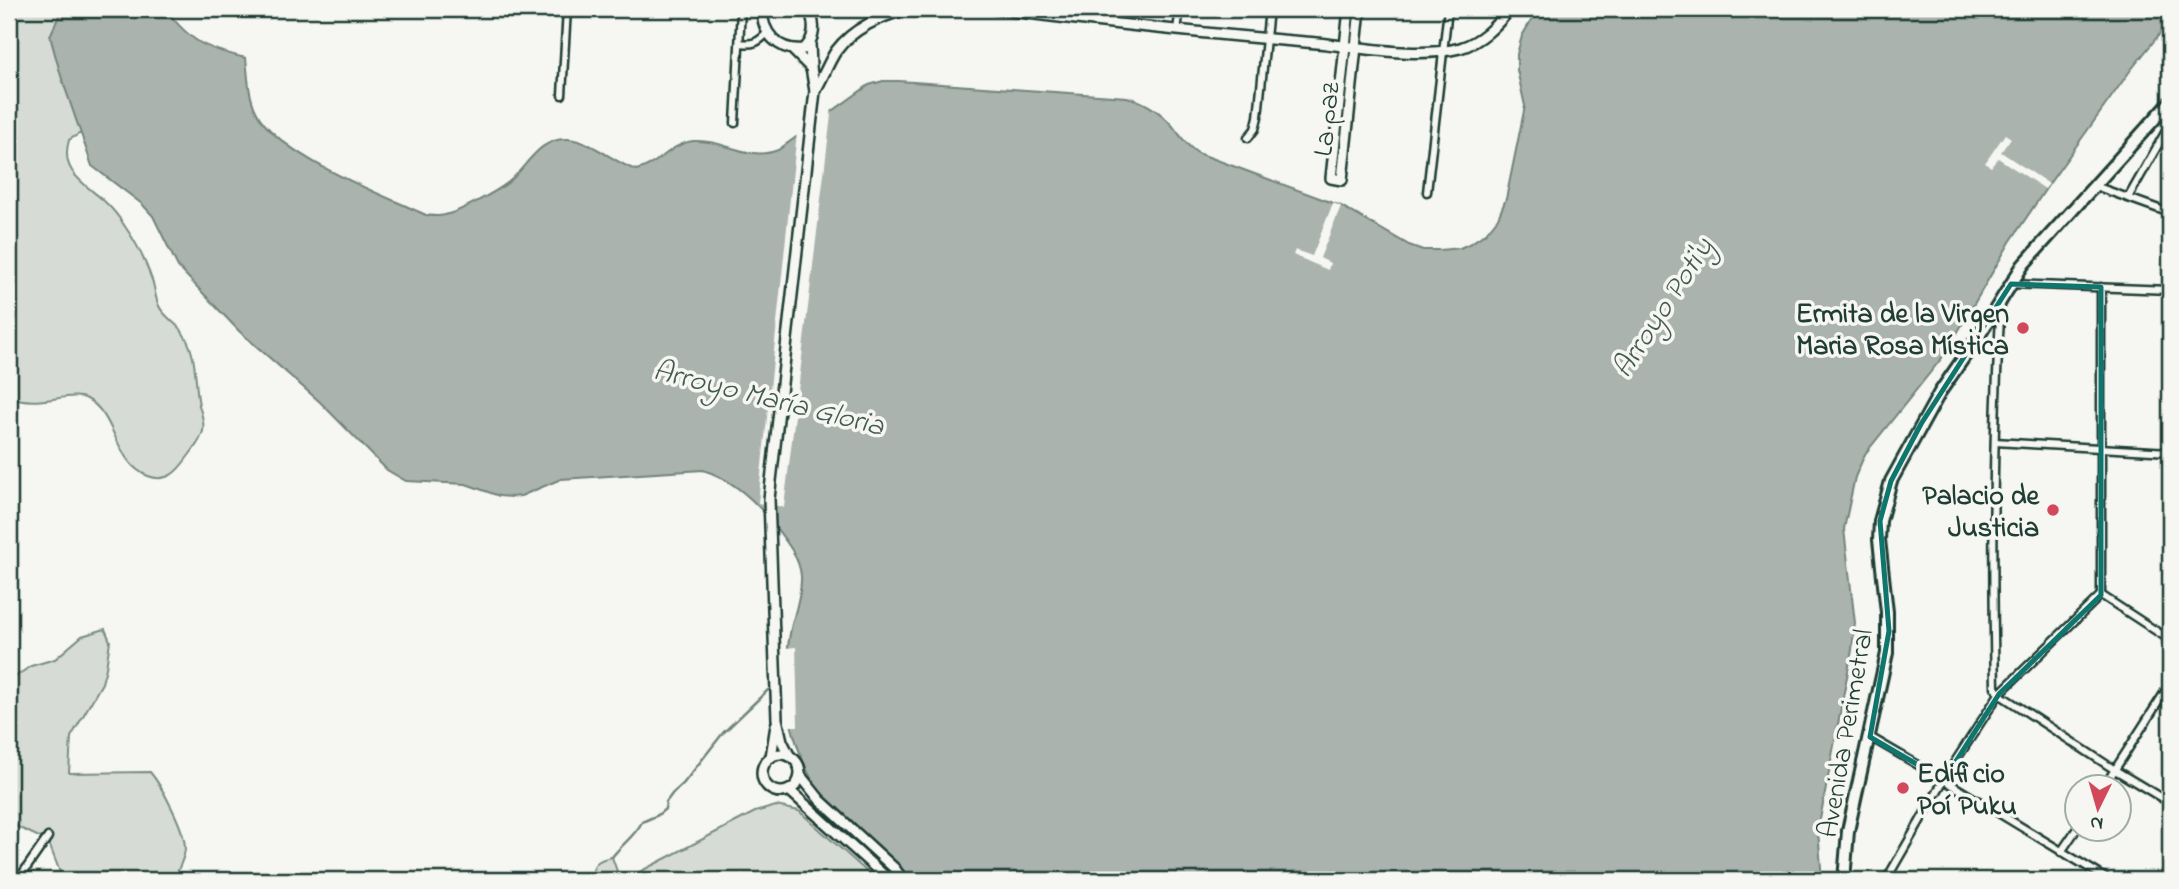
<svg xmlns="http://www.w3.org/2000/svg" width="2179" height="889" viewBox="0 0 2179 889" font-family="'Indie Flower',sans-serif">
	<style>
		.green { fill: #d6dbd6; stroke: #7a8c85; stroke-width: 2 }
		.water { fill: #aab3ae; stroke: #72847d; stroke-width: 2 }
		.pier { fill: #f6f6f2 }
		.lines { fill: none; stroke-linecap: round; stroke-linejoin: round }
		.stream { stroke: #72847d; stroke-width: 2.5 }
		.street-casing { stroke: #1f3d34; stroke-width: 11 }
		.secondary-casing { stroke: #1f3d34; stroke-width: 14 }
		.primary-casing { stroke: #1f3d34; stroke-width: 16 }
		.street { stroke: #f6f6f2; stroke-width: 6 }
		.secondary { stroke: #f6f6f2; stroke-width: 9 }
		.primary { stroke: #f6f6f2; stroke-width: 10 }
		.marked { fill: none; stroke: #0f766e; stroke-width: 5; stroke-linejoin: round }
		.poi-dot { fill: #d1495b; stroke: #f6f6f2; stroke-width: 2.5 }
		.labels { text-anchor: middle; stroke-width: 7; stroke-linejoin: round; paint-order: stroke }
		.street-label { font-size: 28px; fill: #1f3d34; stroke: #f6f6f2 }
		.poi-label { font-size: 28px; font-weight: bold; fill: #1f3d34; stroke: #f6f6f2; text-anchor: end }
		.water-label { font-size: 30px; font-style: italic; fill: #425a52; stroke: #f6f6f2 }
	</style>
	<rect width="100%" height="100%" fill="#f6f6f2"/>
	<filter id="ink" filterUnits="userSpaceOnUse"><feTurbulence type="fractalNoise" baseFrequency=".0143" numOctaves="2"/><feDisplacementMap in="SourceGraphic" scale="14" xChannelSelector="R" yChannelSelector="G"/><feConvolveMatrix kernelMatrix="1 2 1 2 8 2 1 2 1" color-interpolation-filters="sRGB"/></filter>
	<g filter="url(#ink)">
		<!-- green -->
		<g class="green">
			<path d="M 9,9 L 121,9 L 94,132 L 79,134 L 69,140 C 60,171 82,182 102,199 C 111,207 120,218 126,228 C 136,242 146,263 152,280 C 155,288 155,298 159,306 C 164,317 177,323 183,333 C 198,356 194,380 199,405 C 201,413 205,422 203,431 C 201,441 193,450 187,458 C 177,472 167,483 148,476 C 114,463 117,415 87,399 C 70,390 37,409 9,396 Z"/>
			<path d="M 105,629 L 110,641 L 106,668 L 102,683 L 71,737 L 69,773 L 150,772 C 162,786 185,830 185,848 C 185,859 177,870 174,880 L 63,880 L 48,841 L 9,823 L 9,681 L 31,666 L 55,659 L 82,636 Z"/>
			<path d="M 776,806 L 799,811 L 876,880 L 624,880 L 755,812 Z"/>
			<path d="M 612,857 L 620,880 L 590,880 C 594,864 595,860 612,857 Z"/>
		</g>
		<!-- water -->
		<path class="water" d="M 62,9 L 165,9 C 192,43 204,48 246,58 C 248,75 248,95 256,111 C 277,156 382,194 426,215 C 434,216 440,217 448,214 C 461,211 504,188 513,178 C 529,162 542,137 568,139 C 593,141 613,162 636,170 C 658,166 671,143 694,141 C 724,139 748,162 778,150 L 869,85 L 883,81 L 899,81 L 1127,97 C 1149,103 1165,114 1178,133 C 1185,141 1188,147 1198,153 L 1341,206 L 1409,245 L 1423,250 L 1440,250 L 1460,248 L 1471,243 L 1486,233 L 1498,218 L 1506,199 L 1525,106 L 1517,70 L 1517,54 L 1522,36 L 1538,9 L 2170,9 L 2170,21 L 2130,71 L 2049,184 L 2010,242 L 1945,354 L 1865,454 L 1855,477 L 1844,529 L 1855,623 L 1852,650 L 1818,830 L 1822,880 L 905,880 C 845,831 811,802 791,724 C 784,694 785,659 791,628 C 795,612 802,593 801,576 C 799,553 780,534 767,516 C 749,495 729,478 703,470 L 561,479 L 521,496 L 511,497 L 499,496 L 466,484 L 406,481 L 387,470 L 320,402 L 239,331 L 178,267 L 153,216 L 142,204 L 92,166 L 61,76 L 50,36 Z"/>
		<!-- pier -->
		<g class="pier">
			<path d="M 832,107 L 784,507 L 758,503 L 797,132 Z"/>
			<path d="M 2005,134 L 2011,138 L 2001,152 L 2049,184 L 2045,189 L 1998,158 L 1991,167 L 1985,163 Z"/>
			<path d="M 1333,203 L 1341,206 L 1320,258 L 1330,263 L 1328,270 L 1293,255 L 1295,250 L 1312,256 Z"/>
			<path d="M 796,647 L 798,726 L 788,726 L 784,704 L 782,663 L 785,648 Z"/>
		</g>
		<g class="lines">
			<!-- stream -->
			<path class="stream" d="M 612,857 C 622,844 635,836 642,822 L 658,815 L 665,809 L 666,802 L 672,794 L 683,784 L 723,733 L 768,690 L 773,690"/>
			<defs>
				<g id="street">
					<path d="M 1086,21 L 1088,9"/>
					<path d="M 1177,30 L 1180,9"/>
					<path d="M 741,43 C 753,45 759,42 767,33"/>
					<path d="M 562,95 L 567,9"/>
					<path d="M 735,123 L 741,9"/>
					<path d="M 1248,138 L 1255,129 L 1258,117 L 1269,9"/>
					<path d="M 2095,186 L 2170,213"/>
					<path d="M 1427,192 L 1448,9"/>
					<path d="M 2128,198 L 2170,124"/>
					<path d="M 2011,284 L 2170,290"/>
					<path d="M 2101,287 L 2101,595"/>
					<path d="M 1995,442 L 2170,452"/>
					<path d="M 2101,595 L 2170,640"/>
					<path d="M 1999,694 L 1995,687 C 1992,559 1992,432 2001,304"/>
					<path d="M 1999,694 L 2115,770 L 2170,803"/>
					<path d="M 1870,737 L 1944,780 L 2109,880"/>
					<path d="M 2103,788 L 2170,684"/>
					<path d="M 2061,852 L 2078,827"/>
					<path d="M 18,880 L 48,837"/>
					<path d="M 1886,880 L 1949,771 L 1999,694 L 2101,595"/>
				</g>
				<g id="secondary">
					<path d="M 762,9 C 762,33 778,52 804,49 C 816,38 815,23 809,9"/>
					<path d="M 995,9 C 1102,23 1210,34 1317,43 C 1361,47 1418,59 1460,48 C 1481,42 1497,25 1510,9"/>
					<path d="M 1349,9 L 1331,178 L 1342,180 L 1360,9"/>
					<path d="M 793,50 L 811,68"/>
					<path d="M 815,91 C 823,78 828,63 836,51 C 853,28 880,17 906,9"/>
					<circle cx="781" cy="773" r="19"/>
					<path d="M 789,755 L 782,741 L 777,719 L 769,499 L 815,91 L 811,68 L 810,43"/>
					<path d="M 771,757 L 776,725"/>
					<path d="M 800,775 L 820,800 L 894,868 L 903,880"/>
					<path d="M 789,790 L 889,880"/>
				</g>
				<path id="primary" d="M 1844,880 L 1848,831 L 1887,653 L 1887,612 L 1879,540 L 1880,521 L 1891,481 L 1940,392 L 1980,334 L 2023,265 L 2170,102"/>
			</defs>
			<!-- street casing -->
			<use href="#street" class="street-casing"/>
			<!-- secondary casing -->
			<use href="#secondary" class="secondary-casing"/>
			<!-- primary casing -->
			<use href="#primary" class="primary-casing"/>
			<!-- street -->
			<use href="#street" class="street"/>
			<!-- secondary -->
			<use href="#secondary" class="secondary"/>
			<!-- primary -->
			<use href="#primary" class="primary"/>
		</g>
	</g>
	<!-- marked area -->
	<path class="marked" d="M 2011,284 L 2101,287 L 2101,595 L 1999,694 L 1944,780 L 1870,737 L 1889,631 L 1880,521 L 1891,481 L 1921,424 Z"/>
	<!-- markers -->
	<g class="poi-dot">
		<circle cx="2023" cy="328" r="7"/>
		<circle cx="2053" cy="510" r="7"/>
		<circle cx="1903" cy="788" r="7"/>
	</g>
	<g class="labels">
		<!-- street labels -->
		<g class="street-label">
			<text transform="translate(1325 119) rotate(-84)" y="10">La paz</text>
			<text transform="translate(1844 733) rotate(-80)" y="10">Avenida Perimetral</text>
		</g>
		<!-- poi labels -->
		<g class="poi-label">
			<text x="2009" y="322">Ermita de la Virgen<tspan x="2009" dy="32">Maria Rosa Mística</tspan></text>
			<text x="2039" y="504">Palacio de<tspan x="2039" dy="32">Justicia</tspan></text>
			<text x="1917" y="782" text-anchor="start">Edificio<tspan x="1917" dy="32">Poí Puku</tspan></text>
		</g>
		<!-- water labels -->
		<g class="water-label">
			<text transform="translate(1662 307) rotate(-57)" y="10">Arroyo Poti'y</text>
			<text transform="translate(769 397) rotate(14)" y="10">Arroyo María Gloria</text>
		</g>
	</g>
	<!-- margin -->
	<rect width="2179" height="889" fill="none" stroke="#f6f6f2" stroke-width="35"/>
	<rect x="18" y="18" width="2144" height="854" fill="none" stroke="#1f3d34" stroke-width="2.5" filter="url(#ink)"/>
	<!-- north arrow -->
	<g transform="translate(2098 808) rotate(185)"><circle r="33" fill="#f6f6f2" stroke="#a0aca6" stroke-width="2"/>
	<path d="M0-5L12 26L0 18L-12 26Z" fill="#d1495b"/>
	<text y="-10" font-size="19" font-weight="bold" text-anchor="middle" fill="#1f3d34">N</text>
	</g>
</svg>
